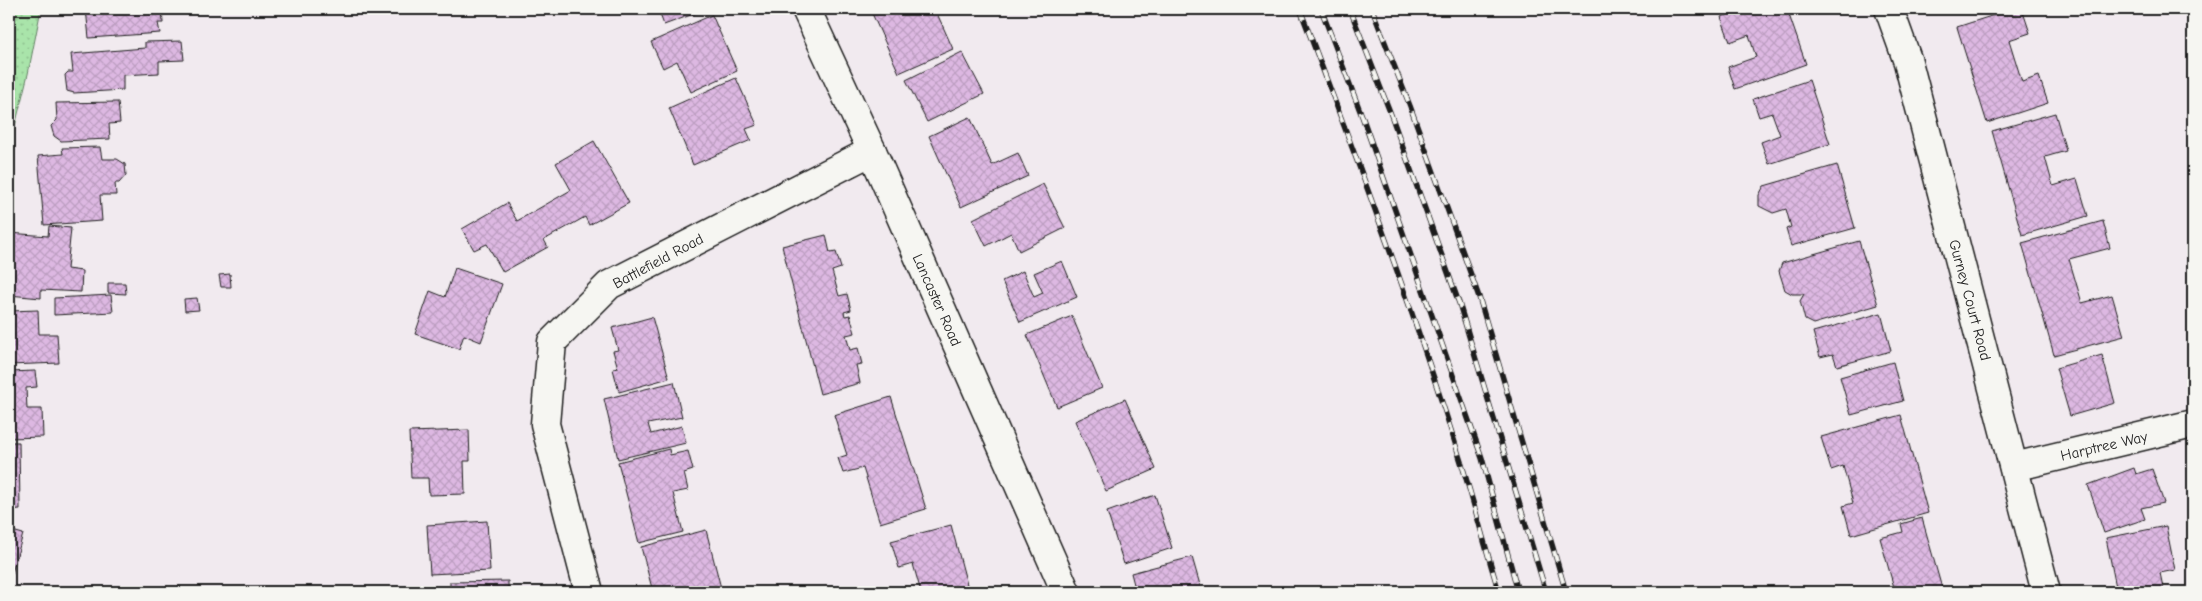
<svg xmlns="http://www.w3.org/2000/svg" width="2202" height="601" viewBox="0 0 2202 601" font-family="'Comic Neue',sans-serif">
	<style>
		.green { fill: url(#green-dots); stroke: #628063 }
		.building { fill: url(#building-cross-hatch); stroke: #1c1c1c }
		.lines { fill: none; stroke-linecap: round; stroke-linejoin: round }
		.minor-casing { stroke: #1c1c1c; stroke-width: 31 }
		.minor { stroke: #f6f6f2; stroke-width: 28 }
		.rail-casing { stroke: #1c1c1c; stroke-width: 5.5 }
		.rail { stroke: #f6f6f2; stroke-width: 4; stroke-dasharray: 11; stroke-linecap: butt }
		.labels { text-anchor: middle; stroke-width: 5; stroke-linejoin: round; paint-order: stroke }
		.street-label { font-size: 15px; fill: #1c1c1c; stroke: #f6f6f2 }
	</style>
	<defs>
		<pattern id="green-dots" width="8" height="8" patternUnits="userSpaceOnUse" patternTransform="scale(1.25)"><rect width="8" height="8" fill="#a9e4aa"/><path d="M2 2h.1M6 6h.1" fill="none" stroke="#91c392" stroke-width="1.8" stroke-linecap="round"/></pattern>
		<pattern id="building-cross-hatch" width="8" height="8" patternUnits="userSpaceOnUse" patternTransform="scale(1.25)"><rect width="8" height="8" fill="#ddb8e2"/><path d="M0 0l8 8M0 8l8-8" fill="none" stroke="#bd9ec1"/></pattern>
	</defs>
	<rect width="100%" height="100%" fill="#f1eaef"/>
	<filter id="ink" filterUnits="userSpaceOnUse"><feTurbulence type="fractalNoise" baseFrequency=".02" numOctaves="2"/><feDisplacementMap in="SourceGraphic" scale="10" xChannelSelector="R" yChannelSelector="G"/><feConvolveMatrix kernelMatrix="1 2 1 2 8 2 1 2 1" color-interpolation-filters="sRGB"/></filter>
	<g filter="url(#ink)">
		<!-- green -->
		<path class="green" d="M 9,9 L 41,9 L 28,74 L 9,150 Z"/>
		<!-- building -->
		<g class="building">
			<path d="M 86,9 L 162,9 L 163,23 L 158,23 L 160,33 L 89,38 Z"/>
			<path d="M 658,9 L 707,9 L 664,25 Z"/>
			<path d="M 870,9 L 935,9 L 953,49 L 899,73 Z"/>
			<path d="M 1743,9 L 1745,9 L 1746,12 L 1756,9 L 1787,9 L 1806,64 L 1735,89 L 1728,67 L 1756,57 L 1749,35 L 1730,42 L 1721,17 Z"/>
			<path d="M 2013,9 L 2022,9 L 2030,33 L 2009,40 L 2022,82 L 2039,76 L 2048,103 L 1987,123 L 1957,27 Z"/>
			<path d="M 712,15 L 737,71 L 691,92 L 677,61 L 663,68 L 651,42 Z"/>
			<path d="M 182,41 L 184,60 L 159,61 L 159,73 L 123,75 L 123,90 L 74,93 L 67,91 L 65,75 L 68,72 L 73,72 L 71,54 L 145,48 L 145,42 Z"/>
			<path d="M 962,52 L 984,94 L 927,122 L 906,80 Z"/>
			<path d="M 736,78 L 757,125 L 746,129 L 751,140 L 693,165 L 669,108 Z"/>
			<path d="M 1809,80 L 1830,144 L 1769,164 L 1761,142 L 1780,135 L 1772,113 L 1759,117 L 1753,99 Z"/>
			<path d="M 118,102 L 120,123 L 109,124 L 110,139 L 61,141 L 54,136 L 51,126 L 57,120 L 56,103 Z"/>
			<path d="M 2055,113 L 2066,151 L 2045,157 L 2053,186 L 2077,179 L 2088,216 L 2022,235 L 1992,131 Z"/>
			<path d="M 970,117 L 992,165 L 1018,153 L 1028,176 L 961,207 L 929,136 Z"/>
			<path d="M 594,141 L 629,203 L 589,225 L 585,217 L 544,240 L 548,247 L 503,272 L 487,244 L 474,250 L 462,229 L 507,203 L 517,221 L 571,190 L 556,163 Z"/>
			<path d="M 100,147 L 102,159 L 117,159 L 125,164 L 126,175 L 119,183 L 115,183 L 116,195 L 100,195 L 102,221 L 44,225 L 38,156 L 63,154 L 62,148 Z"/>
			<path d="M 1837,165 L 1855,228 L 1791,246 L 1786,229 L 1791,227 L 1786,209 L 1773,213 L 1759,206 L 1759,195 L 1764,186 Z"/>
			<path d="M 1043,184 L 1065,228 L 1019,251 L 1011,233 L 986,246 L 973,219 Z"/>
			<path d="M 2103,221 L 2110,248 L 2069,259 L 2082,303 L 2112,295 L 2124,336 L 2054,355 L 2022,243 Z"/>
			<path d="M 49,226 L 71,228 L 67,269 L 82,271 L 81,292 L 41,290 L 41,298 L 9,295 L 9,233 L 48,236 Z"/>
			<path d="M 826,235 L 830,253 L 836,252 L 841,268 L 832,271 L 839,296 L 847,294 L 851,310 L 844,312 L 845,316 L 850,315 L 855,333 L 846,335 L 850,350 L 858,348 L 862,364 L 856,365 L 860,383 L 820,394 L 782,246 Z"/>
			<path d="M 1859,241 L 1878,305 L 1813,324 L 1805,320 L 1800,301 L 1804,294 L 1792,294 L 1785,290 L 1779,271 L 1782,263 Z"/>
			<path d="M 1062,261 L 1077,297 L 1020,322 L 1002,281 L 1023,271 L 1034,297 L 1043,293 L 1034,273 Z"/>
			<path d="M 455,268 L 502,284 L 481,342 L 464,335 L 459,349 L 415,334 L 430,291 L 445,297 Z"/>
			<path d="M 230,274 L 231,287 L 221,287 L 219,275 Z"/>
			<path d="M 108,283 L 125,283 L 126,294 L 108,293 Z"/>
			<path d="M 111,295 L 113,312 L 54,315 L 54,298 Z"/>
			<path d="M 197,298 L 199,310 L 185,311 L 184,299 Z"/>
			<path d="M 38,310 L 39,334 L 57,334 L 59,363 L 9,365 L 9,311 Z"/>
			<path d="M 1881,313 L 1891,351 L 1837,366 L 1833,354 L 1820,357 L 1813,332 Z"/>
			<path d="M 1072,316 L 1102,388 L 1057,407 L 1027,335 Z"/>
			<path d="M 652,317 L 669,378 L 619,392 L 613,369 L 618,368 L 613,351 L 618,350 L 612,328 Z"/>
			<path d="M 2102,355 L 2115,403 L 2070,416 L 2056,368 Z"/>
			<path d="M 1893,362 L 1903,401 L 1851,415 L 1840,377 Z"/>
			<path d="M 35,371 L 37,387 L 26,388 L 27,409 L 42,409 L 43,437 L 9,438 L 9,372 Z"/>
			<path d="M 674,382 L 682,417 L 648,424 L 651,434 L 682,426 L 686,443 L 618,459 L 604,399 Z"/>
			<path d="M 891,397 L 926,509 L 880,523 L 863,468 L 843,473 L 838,458 L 847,455 L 834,415 Z"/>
			<path d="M 1125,399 L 1156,469 L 1106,491 L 1075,421 Z"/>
			<path d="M 1901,415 L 1928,513 L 1851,535 L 1843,506 L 1853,503 L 1843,466 L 1831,470 L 1821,437 Z"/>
			<path d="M 469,430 L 470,461 L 464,461 L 465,494 L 429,495 L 428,478 L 411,478 L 409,432 Z"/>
			<path d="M 9,442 L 19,442 L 20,509 L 9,510 Z"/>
			<path d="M 669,449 L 670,455 L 688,451 L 693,470 L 684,473 L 688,490 L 673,493 L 683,532 L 639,543 L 618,462 Z"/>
			<path d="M 2134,468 L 2136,474 L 2152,469 L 2164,503 L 2141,508 L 2145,519 L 2104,533 L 2088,485 Z"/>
			<path d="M 1155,495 L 1172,548 L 1124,564 L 1107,512 Z"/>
			<path d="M 1922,518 L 1943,592 L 1891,592 L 1895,591 L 1880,538 L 1903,532 L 1901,524 Z"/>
			<path d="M 487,521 L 490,571 L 430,574 L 427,525 Z"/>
			<path d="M 951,525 L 969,592 L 921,592 L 913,564 L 899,568 L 891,541 Z"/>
			<path d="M 2166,526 L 2175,570 L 2160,573 L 2164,592 L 2117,592 L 2106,538 Z"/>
			<path d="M 9,530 L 23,534 L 9,584 Z"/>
			<path d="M 706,530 L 722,592 L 653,592 L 641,547 Z"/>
			<path d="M 1192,557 L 1202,592 L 1136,592 L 1131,573 Z"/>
			<path d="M 508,581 L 508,592 L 450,592 L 450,582 Z"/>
		</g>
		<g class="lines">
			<defs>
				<g id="minor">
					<path d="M 806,9 L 872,151 L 1066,592"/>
					<path d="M 1889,9 L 1908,62 L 2046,592"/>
					<path d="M 2014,467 L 2193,424"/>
					<path d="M 589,592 L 545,424 L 552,342 L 609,285 L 872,151"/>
				</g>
			</defs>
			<!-- minor casing -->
			<use href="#minor" class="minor-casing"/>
			<!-- minor -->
			<use href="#minor" class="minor"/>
			<defs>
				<g id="rail">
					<path d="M 1300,9 C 1357,159 1414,311 1462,465 C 1475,507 1486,550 1499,592"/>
					<path d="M 1321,9 L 1362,116 L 1482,458 L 1518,592"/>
					<path d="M 1350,9 L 1390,112 L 1459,303 L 1546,592"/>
					<path d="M 1372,9 L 1410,106 L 1479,297 L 1566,592"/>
				</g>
			</defs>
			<!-- rail casing -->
			<use href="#rail" class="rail-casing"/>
			<!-- rail -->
			<use href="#rail" class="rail"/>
		</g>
	</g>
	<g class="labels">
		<!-- street labels -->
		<g class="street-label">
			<text transform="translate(658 261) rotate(-28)" y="5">Battlefield Road</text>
			<text transform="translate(937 300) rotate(66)" y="5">Lancaster Road</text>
			<text transform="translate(1970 300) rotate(75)" y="5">Gurney Court Road</text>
			<text transform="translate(2104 446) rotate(-13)" y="5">Harptree Way</text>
		</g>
	</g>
	<!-- margin -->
	<rect width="2202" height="601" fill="none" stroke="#f6f6f2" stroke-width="30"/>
	<rect x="15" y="15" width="2172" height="571" fill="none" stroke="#1c1c1c" stroke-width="2" filter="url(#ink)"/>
</svg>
